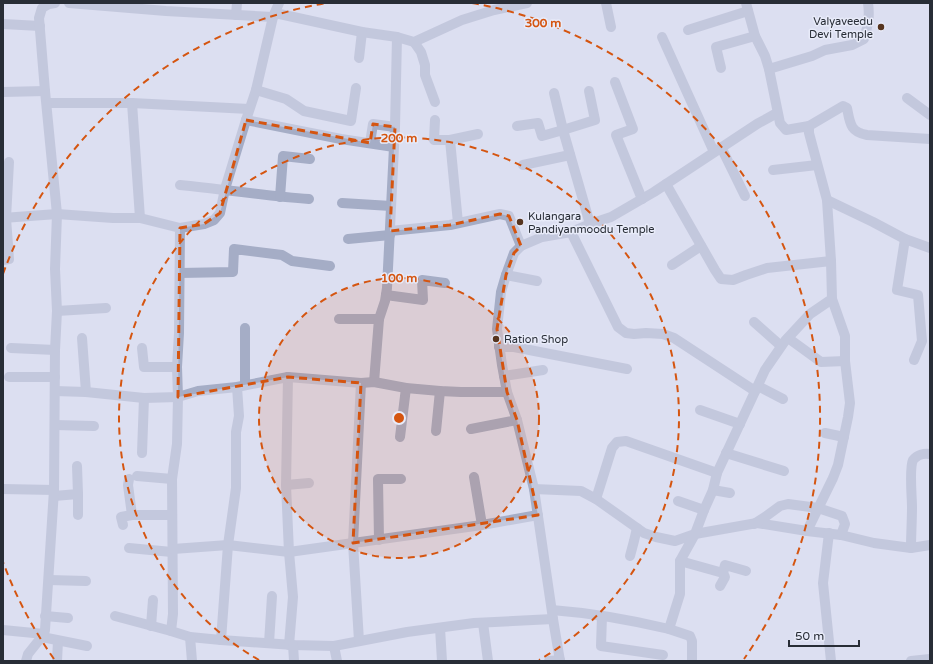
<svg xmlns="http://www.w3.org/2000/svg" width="933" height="664" viewBox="0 0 933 664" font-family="'Varela Round',sans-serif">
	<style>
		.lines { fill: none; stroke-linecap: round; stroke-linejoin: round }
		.minor { stroke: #a5adc6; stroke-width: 10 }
		.marked { fill: none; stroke: #d55510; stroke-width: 3; stroke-dasharray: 8 5; stroke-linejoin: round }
		.ring { fill: none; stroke: #d55510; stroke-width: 2; stroke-dasharray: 7 5 }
		.poi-dot { fill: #56341f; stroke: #e8ebf9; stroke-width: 1.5 }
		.labels { text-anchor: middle; stroke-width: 3; stroke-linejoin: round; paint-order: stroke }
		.poi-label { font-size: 11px; fill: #282d36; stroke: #e8ebf9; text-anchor: start }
		.centre { fill: #d55510; stroke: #e8ebf9; stroke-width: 2 }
		.ring-label { font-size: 12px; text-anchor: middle; font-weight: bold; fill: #d55510; stroke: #e8ebf9; stroke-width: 3; stroke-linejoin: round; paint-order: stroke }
	</style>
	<rect width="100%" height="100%" fill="#dcdff1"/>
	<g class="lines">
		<!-- minor -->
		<g class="minor">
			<path d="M 69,3 L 166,11 L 273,17"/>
			<path d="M 606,3 L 611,27"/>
			<path d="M 275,13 L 362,32 L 397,37 L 414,42 L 462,20 L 494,10 L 527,3"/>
			<path d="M 236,15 L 237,3"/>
			<path d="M 3,24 L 40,26"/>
			<path d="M 688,30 L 748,11"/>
			<path d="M 662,37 L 714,152"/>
			<path d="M 414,42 L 421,52 L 425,65 L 425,75 L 435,102"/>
			<path d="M 359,58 L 362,32"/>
			<path d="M 721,68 L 716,47 L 755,36"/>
			<path d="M 769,69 L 812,56 L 825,50 L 852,45 L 864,39 C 868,25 870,17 868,3"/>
			<path d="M 615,82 L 633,129 L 616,135 L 642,199"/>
			<path d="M 256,90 L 286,99 L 304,111 L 351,121 L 356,88"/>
			<path d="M 3,92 L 45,91"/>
			<path d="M 554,93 L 563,130 L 595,120 L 589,91"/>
			<path d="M 907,98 L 930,115"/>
			<path d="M 47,103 L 132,103 L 249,109"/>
			<path d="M 132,103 L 140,218"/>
			<path d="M 246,120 L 341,139 L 394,147"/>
			<path d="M 435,120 L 434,140 L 450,140 L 458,223"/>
			<path d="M 517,126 L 538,123 L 542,136 L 563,130 L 590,224"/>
			<path d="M 809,126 L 843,106 L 847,108 C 850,123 850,132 867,135 L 930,139"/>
			<path d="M 450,140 L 478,134"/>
			<path d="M 370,143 L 373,124 L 395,127"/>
			<path d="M 721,147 L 745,196"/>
			<path d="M 523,165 L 570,155"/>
			<path d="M 773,170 L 817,165"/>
			<path d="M 666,184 L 715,270 L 721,279 L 733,280 L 746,275 L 767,268 L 831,261"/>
			<path d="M 180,185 C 223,189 266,196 309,199"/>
			<path d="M 280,197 L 283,156 L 310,159"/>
			<path d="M 827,200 L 873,222 L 905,239 L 930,248"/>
			<path d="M 342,203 L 391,206"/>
			<path d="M 3,218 L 57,214 L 113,218 L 140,218 L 180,228 L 179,333 L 177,367 L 178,397 L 177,444 L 172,479 L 173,614 L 171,631 L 190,637 L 221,640 L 293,645 L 334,646 L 407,632 L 474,623 L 553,619"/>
			<path d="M 180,228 L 204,224 L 214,220 L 220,213 L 225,189 L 246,120 L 256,90 L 273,17 L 279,3"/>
			<path d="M 390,231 L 450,225 L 500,214 L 509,216 L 521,246"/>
			<path d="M 571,232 L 618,327 L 626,333 L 634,334 L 646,333 L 663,334 L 674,338 L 755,391"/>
			<path d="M 348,239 L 390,235"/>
			<path d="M 905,239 L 897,290 L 918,295 L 922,341 L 914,360"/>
			<path d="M 3,260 L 9,259 L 6,218 L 9,162"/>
			<path d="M 672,265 L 701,246"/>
			<path d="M 180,273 L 233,272 L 234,249 L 282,255 L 292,261 L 330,266"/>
			<path d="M 506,275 L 537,281"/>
			<path d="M 386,295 L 423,300 L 422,280 L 445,283"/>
			<path d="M 57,311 L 106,308"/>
			<path d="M 339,319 L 379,319"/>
			<path d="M 754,322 L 781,346"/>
			<path d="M 82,338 L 86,392"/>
			<path d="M 788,338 L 821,362 L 845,361"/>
			<path d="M 499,347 L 514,347 L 627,369"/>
			<path d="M 11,348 L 55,350"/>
			<path d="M 142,348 L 144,367 L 177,367"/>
			<path d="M 504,376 L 543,370"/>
			<path d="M 9,377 L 55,377"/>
			<path d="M 288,377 L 286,485 L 289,552 L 293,597 L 289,645"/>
			<path d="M 374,382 L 379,319 L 385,301 L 387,288 L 395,127 L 397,37"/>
			<path d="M 245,385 L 245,328"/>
			<path d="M 758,386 L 783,399"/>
			<path d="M 55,391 L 86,392 L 144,398 L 178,397 L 198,391 L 237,387 L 288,377 L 361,383 L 374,382 L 406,388 L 440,391 L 461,392 L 507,392"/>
			<path d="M 700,410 L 740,424"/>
			<path d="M 55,425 L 94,426"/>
			<path d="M 471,429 L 517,420"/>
			<path d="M 436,431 L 440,391"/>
			<path d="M 825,433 L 844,437"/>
			<path d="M 400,437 L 406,388"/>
			<path d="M 142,453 L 144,398"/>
			<path d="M 726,453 L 784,471"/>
			<path d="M 137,476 L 172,479"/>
			<path d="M 474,477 L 482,525"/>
			<path d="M 129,479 L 128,485 L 132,515 L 172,515"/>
			<path d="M 286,485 L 309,483"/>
			<path d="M 3,489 L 54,490"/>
			<path d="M 534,489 L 581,491 L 596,499 L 644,533 L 656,537 L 675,541 L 695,534 L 757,523 L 807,531 L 841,535 L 874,543 L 911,548 L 930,545"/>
			<path d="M 713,490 L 730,493"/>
			<path d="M 78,494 L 78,515"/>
			<path d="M 54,496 L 78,494 L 77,466"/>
			<path d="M 596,499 L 612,448 L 617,442 L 626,441 L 717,473"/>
			<path d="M 678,501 L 704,510"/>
			<path d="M 754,524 L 765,517 L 780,506 L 788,504 L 818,508 L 842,516 L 845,524 L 841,535"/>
			<path d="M 123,525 L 121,517 L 132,515"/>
			<path d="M 807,531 L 833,478 L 838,465 L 848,417 L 850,403 L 845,361 L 845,336 L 832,299"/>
			<path d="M 829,533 L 823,583 L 831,661"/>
			<path d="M 379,540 L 378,479 L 401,479"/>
			<path d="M 129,548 L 172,552"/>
			<path d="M 911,548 C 911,535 912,521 912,507 C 912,496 909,468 913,460 C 917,455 924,453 930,454"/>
			<path d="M 173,549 L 228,545 L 289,552 L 482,525 L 538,515"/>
			<path d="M 630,556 L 634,541 L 637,528"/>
			<path d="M 680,561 L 723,573 L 725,565 L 746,571"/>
			<path d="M 49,580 L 86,581"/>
			<path d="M 720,586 L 725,577 L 723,573"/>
			<path d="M 552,610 C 591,613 631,620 669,629 L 680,594 L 680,561 L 695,534 L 704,510 L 713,490 L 717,473 L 765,370 L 785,341 L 810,314 L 832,299 L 831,261 L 827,200 L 813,148 L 809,133 L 809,126 L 786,130 L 780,123 L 769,69 L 765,56 L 755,36 L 746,3"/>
			<path d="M 45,616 L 68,618"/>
			<path d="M 115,616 L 171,631"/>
			<path d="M 602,616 L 601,646 L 663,655"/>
			<path d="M 483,623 L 488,661"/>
			<path d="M 151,626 L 153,600"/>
			<path d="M 440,628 L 442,661"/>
			<path d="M 669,629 L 690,636 L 692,641 L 692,661"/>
			<path d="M 3,630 L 44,634"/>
			<path d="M 42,637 L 87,646"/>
			<path d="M 190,637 L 192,661"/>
			<path d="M 221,640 L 228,545 L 236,488 L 236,432 L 239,416 L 237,387"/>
			<path d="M 359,641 L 353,543 L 361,383"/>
			<path d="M 269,643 L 272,596"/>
			<path d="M 293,645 L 294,661"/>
			<path d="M 334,646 L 337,661"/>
			<path d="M 26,661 L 28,654 L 44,634 L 45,630 L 54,490 L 55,350 L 57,311 L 55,269 L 57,214 L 45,91 L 39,18 L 42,8 L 49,4 L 55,3"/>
			<path d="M 57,661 L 58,641"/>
			<path d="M 549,661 L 560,660"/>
			<path d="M 560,661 L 553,619 L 534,489 L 517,420 L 507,392 L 502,365 L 497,329 L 501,292 L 506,275 L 514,253 L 521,246 L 542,237 L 571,232 L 590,224 L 611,217 L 654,192 L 757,124 L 777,113"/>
			<path d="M 911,661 L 930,659"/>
		</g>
	</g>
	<!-- marked area -->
	<path d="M0 0H933V664H0ZM 246,120 L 370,143 L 373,124 L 395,127 L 390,231 L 450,225 L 500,214 L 509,216 L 521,246 L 514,253 L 506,275 L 497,329 L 507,392 L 517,420 L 538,515 L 353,543 L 361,383 L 288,377 L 178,397 L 180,228 L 204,224 L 220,213 Z" fill="#dcdff1" fill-opacity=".55" fill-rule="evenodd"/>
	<path class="marked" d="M 246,120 L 370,143 L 373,124 L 395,127 L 390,231 L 450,225 L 500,214 L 509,216 L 521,246 L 514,253 L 506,275 L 497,329 L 507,392 L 517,420 L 538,515 L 353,543 L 361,383 L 288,377 L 178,397 L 180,228 L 204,224 L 220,213 Z"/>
	<!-- distance rings -->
	<circle cx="399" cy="418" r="140" fill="#d55510" fill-opacity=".12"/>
	<g class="ring">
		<circle cx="399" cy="418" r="140"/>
		<path d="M259 660A280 280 0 1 1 539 660"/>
		<path d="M54 659A421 421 0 0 1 3 562M3 274A421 421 0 0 1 326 3M472 3A421 421 0 0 1 744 659"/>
	</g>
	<!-- markers -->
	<g class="poi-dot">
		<circle cx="881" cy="27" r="4"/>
		<circle cx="520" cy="222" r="4"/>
		<circle cx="496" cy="339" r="4"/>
	</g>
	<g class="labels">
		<!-- poi labels -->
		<g class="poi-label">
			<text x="873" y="25" text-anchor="end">Valyaveedu<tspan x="873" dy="13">Devi Temple</tspan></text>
			<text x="528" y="220">Kulangara<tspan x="528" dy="13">Pandiyanmoodu Temple</tspan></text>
			<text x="504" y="343">Ration Shop</text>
		</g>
	</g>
	<circle cx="399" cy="418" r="6" class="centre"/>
	<g class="ring-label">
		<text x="543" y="27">300 m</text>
		<text x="399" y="142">200 m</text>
		<text x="399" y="282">100 m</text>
	</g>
	<!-- border -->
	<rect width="933" height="664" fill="none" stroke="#282d36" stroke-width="8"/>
	<!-- scale -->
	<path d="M789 640v6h70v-6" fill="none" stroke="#282d36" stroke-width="2"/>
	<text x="795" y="640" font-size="12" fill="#282d36" stroke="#e8ebf9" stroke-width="3" paint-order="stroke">50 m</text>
</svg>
